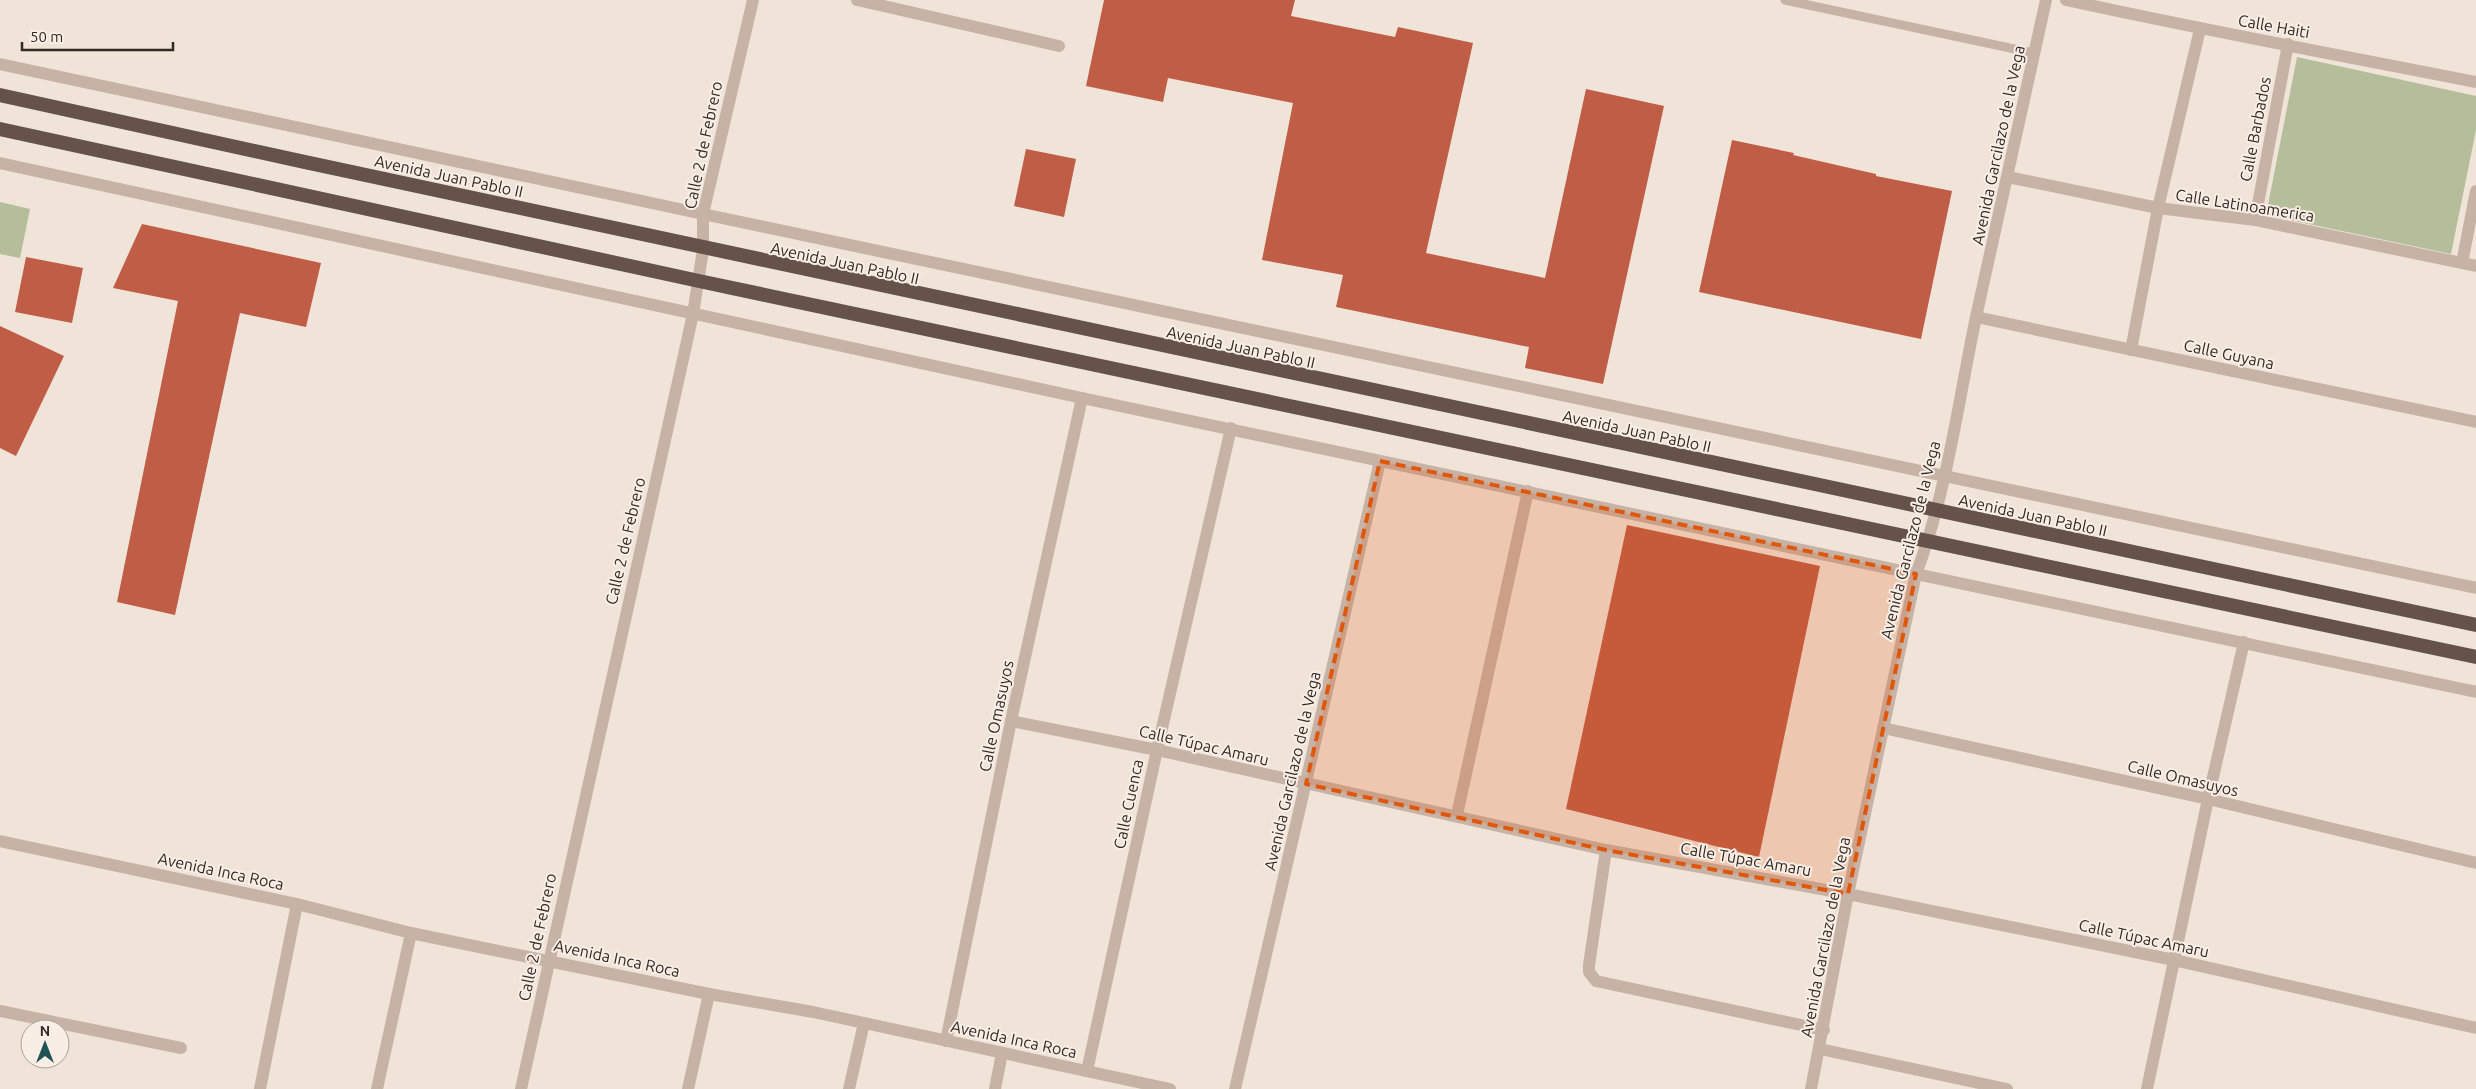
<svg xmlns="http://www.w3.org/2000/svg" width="2476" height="1089" viewBox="0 0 2476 1089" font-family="Ubuntu,sans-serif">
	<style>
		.green { fill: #b4be9a }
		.building { fill: #c05d47 }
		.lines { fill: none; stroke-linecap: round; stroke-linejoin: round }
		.service { stroke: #c7b3a6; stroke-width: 9 }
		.minor { stroke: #c7b3a6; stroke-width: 12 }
		.tertiary { stroke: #c7b3a6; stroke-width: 12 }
		.trunk { stroke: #64524b; stroke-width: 14 }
		.marked { fill: #df570d; fill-opacity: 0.2; stroke: #df570d; stroke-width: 4; stroke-dasharray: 10 6; stroke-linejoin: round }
		.labels { text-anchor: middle; stroke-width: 4; stroke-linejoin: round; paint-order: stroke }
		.street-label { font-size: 16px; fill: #332a26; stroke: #f8eee5 }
	</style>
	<rect width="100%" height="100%" fill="#f0e4d9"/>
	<!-- green -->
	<g class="green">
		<path d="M 2297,57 L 2476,96 L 2476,130 L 2451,254 L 2266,215 Z"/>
		<path d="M 0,202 L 30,209 L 20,258 L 0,254 Z"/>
	</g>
	<!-- building -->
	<g class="building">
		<path d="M 1104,0 L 1295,0 L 1291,16 L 1395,37 L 1398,27 L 1473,43 L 1426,253 L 1545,278 L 1586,89 L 1664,106 L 1603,384 L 1525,368 L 1529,347 L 1336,307 L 1343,275 L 1262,260 L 1293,103 L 1168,78 L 1163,102 L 1086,86 Z"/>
		<path d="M 1732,140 L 1794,153 L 1793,155 L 1876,174 L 1876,176 L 1952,191 L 1921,339 L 1699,292 Z"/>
		<path d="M 1026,149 L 1076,159 L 1064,217 L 1014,206 Z"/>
		<path d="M 142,224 L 321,263 L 306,327 L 240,313 L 175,615 L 117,602 L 178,301 L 113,288 Z"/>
		<path d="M 26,257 L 83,268 L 72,323 L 15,312 Z"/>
		<path d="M 0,326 L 64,356 L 16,456 L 0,448 Z"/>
		<path d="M 1627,525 L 1820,566 L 1759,857 L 1566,809 Z"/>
	</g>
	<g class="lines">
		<!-- service -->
		<path class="service" d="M 1785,0 L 2034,53"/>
		<!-- minor -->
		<g class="minor">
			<path d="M 857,0 L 1059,46"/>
			<path d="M 2066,0 C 2202,30 2339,55 2476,82"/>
			<path d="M 0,64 L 703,214 L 2476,588"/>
			<path d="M 0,163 L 1082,398 L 2476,692"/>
			<path d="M 2008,177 L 2158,208 L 2255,220 L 2476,266"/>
			<path d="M 2255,220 L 2288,44"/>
			<path d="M 703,250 L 703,214 L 753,0"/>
			<path d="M 2462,263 L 2476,191"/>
			<path d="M 1976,317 L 2476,422"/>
			<path d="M 2131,350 L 2158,208 L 2200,29"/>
			<path d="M 1011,721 L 1157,750 L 1606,850 L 1848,894 L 2174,960 L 2476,1028"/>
			<path d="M 1883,728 L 2208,799 L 2476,863"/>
			<path d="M 1457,815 L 1528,491"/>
			<path d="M 0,841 L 297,904 L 411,933 L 709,994 L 813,1012 L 1170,1089"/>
			<path d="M 1606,850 L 1589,965 L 1589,972 L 1596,981 L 1824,1030"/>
			<path d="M 0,1011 L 181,1048"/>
			<path d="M 946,1041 L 1011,721 L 1082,398"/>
			<path d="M 1820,1049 L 2007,1089"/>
			<path d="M 1087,1071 L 1157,750 L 1231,428"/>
			<path d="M 260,1089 L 297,904"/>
			<path d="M 377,1089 L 411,933"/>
			<path d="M 688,1089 L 709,994"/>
			<path d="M 849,1089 L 864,1023"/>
			<path d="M 995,1089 L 1002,1053"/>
			<path d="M 1235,1089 L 1380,461"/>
			<path d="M 2147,1089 L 2208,799 L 2244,642"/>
		</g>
		<!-- tertiary -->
		<g class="tertiary">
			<path d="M 521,1089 L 693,314 L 703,250"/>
			<path d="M 1811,1089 L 1848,894 L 1916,574 C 1947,492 1958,403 1976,317 C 1999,211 2023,106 2046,0"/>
		</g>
		<!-- trunk -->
		<g class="trunk">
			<path d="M 0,95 C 824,277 1649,454 2476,625"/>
			<path d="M 0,129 L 699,281 L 2476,657"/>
		</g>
	</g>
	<!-- marked area -->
	<path class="marked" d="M 1380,461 L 1916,574 L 1848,894 L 1606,850 L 1306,784 Z"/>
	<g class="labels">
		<!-- street labels -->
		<g class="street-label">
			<text transform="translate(2274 26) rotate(10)" y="6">Calle Haiti</text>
			<text transform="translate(2255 129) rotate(-79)" y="6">Calle Barbados</text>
			<text transform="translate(703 145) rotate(-78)" y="6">Calle 2 de Febrero</text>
			<text transform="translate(1998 145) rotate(-78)" y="6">Avenida Garcilazo de la Vega</text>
			<text transform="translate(449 176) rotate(12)" y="6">Avenida Juan Pablo II</text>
			<text transform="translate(2245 205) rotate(9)" y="6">Calle Latinoamerica</text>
			<text transform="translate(845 263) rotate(12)" y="6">Avenida Juan Pablo II</text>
			<text transform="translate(1241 347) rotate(12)" y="6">Avenida Juan Pablo II</text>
			<text transform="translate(2229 354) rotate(12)" y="6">Calle Guyana</text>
			<text transform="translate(1637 431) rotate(12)" y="6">Avenida Juan Pablo II</text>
			<text transform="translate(2033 515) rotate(12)" y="6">Avenida Juan Pablo II</text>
			<text transform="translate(1910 540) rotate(-76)" y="6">Avenida Garcilazo de la Vega</text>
			<text transform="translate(625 541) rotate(-77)" y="6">Calle 2 de Febrero</text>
			<text transform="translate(996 716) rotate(-78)" y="6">Calle Omasuyos</text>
			<text transform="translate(1204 745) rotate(13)" y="6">Calle Túpac Amaru</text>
			<text transform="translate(1292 771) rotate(-77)" y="6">Avenida Garcilazo de la Vega</text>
			<text transform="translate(2183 778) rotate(13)" y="6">Calle Omasuyos</text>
			<text transform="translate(1128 804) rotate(-78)" y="6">Calle Cuenca</text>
			<text transform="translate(1746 859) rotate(10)" y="6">Calle Túpac Amaru</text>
			<text transform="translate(221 871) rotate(12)" y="6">Avenida Inca Roca</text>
			<text transform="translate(537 937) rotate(-78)" y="6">Calle 2 de Febrero</text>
			<text transform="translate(1825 937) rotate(-79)" y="6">Avenida Garcilazo de la Vega</text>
			<text transform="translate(2144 938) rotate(12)" y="6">Calle Túpac Amaru</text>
			<text transform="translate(617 958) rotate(12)" y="6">Avenida Inca Roca</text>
			<text transform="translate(1014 1039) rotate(12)" y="6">Avenida Inca Roca</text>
		</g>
	</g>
	<!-- north arrow -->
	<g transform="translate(45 1044)"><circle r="24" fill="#f8eee5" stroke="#a9a099"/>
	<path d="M0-4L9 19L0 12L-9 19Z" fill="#1e5253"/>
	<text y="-8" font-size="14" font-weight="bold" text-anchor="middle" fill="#332a26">N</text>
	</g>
	<!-- scale -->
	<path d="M22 42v8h151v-8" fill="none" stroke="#332a26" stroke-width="2.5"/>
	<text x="30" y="42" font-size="15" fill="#332a26" stroke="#f8eee5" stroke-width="4" paint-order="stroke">50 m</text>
</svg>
